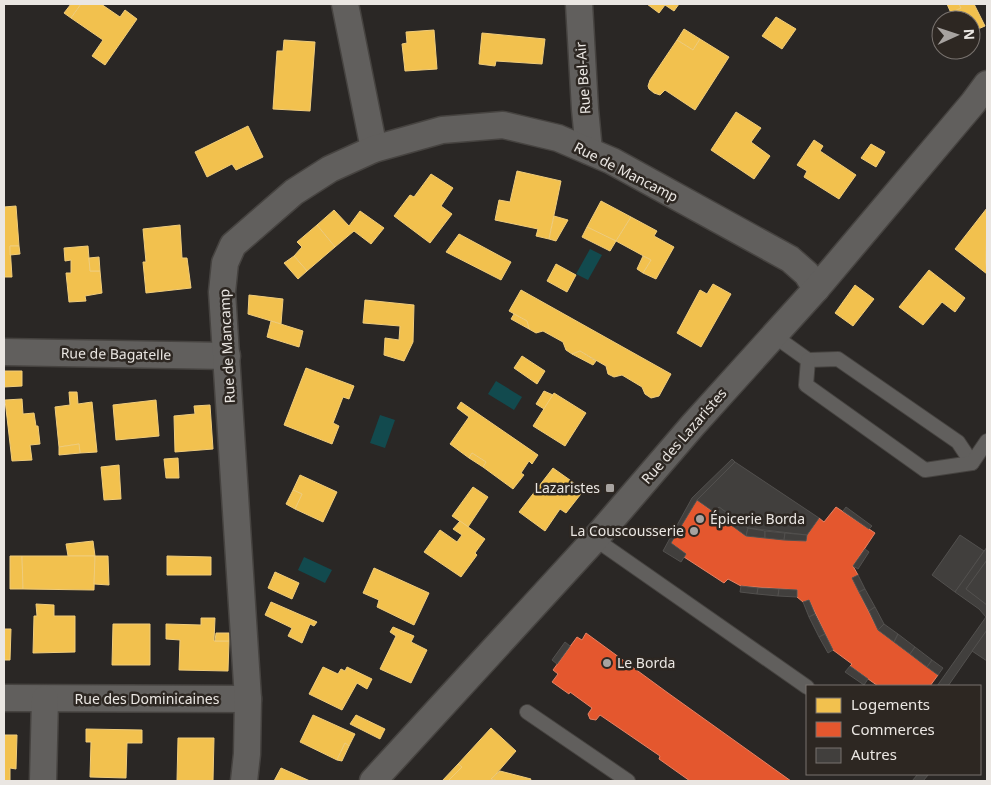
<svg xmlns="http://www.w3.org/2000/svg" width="991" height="785" viewBox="0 0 991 785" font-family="'Noto Sans',sans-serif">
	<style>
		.water { fill: #124a4e }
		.homes { fill: #f2c14e; stroke: #f0cc7a }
		.shops { fill: #e4572e; stroke: #e68264 }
		.building { fill: #413f3d; stroke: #52504e }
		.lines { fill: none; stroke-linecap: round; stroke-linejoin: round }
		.lane-casing { stroke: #464340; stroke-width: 16 }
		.street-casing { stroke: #464340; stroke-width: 29 }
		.lane { stroke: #615f5d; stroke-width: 14 }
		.street { stroke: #615f5d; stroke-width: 26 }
		.poi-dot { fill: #a7a3a0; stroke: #2d2722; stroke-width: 2 }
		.labels { text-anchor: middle; stroke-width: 5; stroke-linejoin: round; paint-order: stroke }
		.street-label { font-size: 14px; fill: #eae6e2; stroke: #2d2722 }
		.poi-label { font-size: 14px; fill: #eae6e2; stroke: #2d2722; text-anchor: end }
	</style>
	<rect width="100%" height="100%" fill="#2a2725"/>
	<!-- water -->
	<g class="water">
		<path d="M 590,249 L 602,255 L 588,280 L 576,274 Z"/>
		<path d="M 496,381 L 522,397 L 514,410 L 488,394 Z"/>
		<path d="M 380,415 L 395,420 L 385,448 L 370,443 Z"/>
		<path d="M 304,557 L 332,570 L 325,583 L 298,570 Z"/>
	</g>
	<!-- homes -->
	<g class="homes">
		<path d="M 71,4 L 81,4 L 71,18 L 64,13 Z"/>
		<path d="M 81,4 L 101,4 L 120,17 L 125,10 L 137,19 L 105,65 L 92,56 L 103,40 L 71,18 Z"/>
		<path d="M 647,4 L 679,4 L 674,11 L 665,5 L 659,13 Z"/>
		<path d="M 947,4 L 959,4 L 961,8 L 951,13 Z"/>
		<path d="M 959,4 L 974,4 L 985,26 L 971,32 L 971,20 L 954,20 L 951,13 L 961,8 Z"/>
		<path d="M 776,17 L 796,29 L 782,49 L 762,36 Z"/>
		<path d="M 684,29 L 700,39 L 693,50 L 677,40 Z"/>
		<path d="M 434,30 L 437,69 L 405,71 L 402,44 L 407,43 L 406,32 Z"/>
		<path d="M 482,33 L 545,39 L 542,64 L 496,61 L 495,66 L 479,64 Z"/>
		<path d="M 700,39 L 729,57 L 695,110 L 665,90 L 660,95 L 654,93 L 649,89 L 648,86 L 650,80 L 677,40 L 693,50 Z"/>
		<path d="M 284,40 L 315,42 L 310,111 L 273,109 L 277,51 L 283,51 Z"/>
		<path d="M 736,112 L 761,128 L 751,142 L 770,156 L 754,179 L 711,150 Z"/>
		<path d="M 248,126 L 263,157 L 236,170 L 232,164 L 207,177 L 195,152 Z"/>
		<path d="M 814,140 L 823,146 L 820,151 L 856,175 L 839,199 L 804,177 L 807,171 L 797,165 Z"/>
		<path d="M 871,144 L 885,152 L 876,167 L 861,158 Z"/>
		<path d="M 517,171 L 561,181 L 549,239 L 536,236 L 538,229 L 495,220 L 499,200 L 510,202 Z"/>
		<path d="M 431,174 L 453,188 L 441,206 L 452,214 L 430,243 L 394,216 L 410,195 L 414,197 Z"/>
		<path d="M 601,201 L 631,217 L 616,241 L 587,227 Z"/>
		<path d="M 16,206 L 19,246 L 10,246 L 12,277 L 4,277 L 4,207 Z"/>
		<path d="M 987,208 L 986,263 L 987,274 L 955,249 Z"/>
		<path d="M 334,210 L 349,226 L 360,211 L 384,228 L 371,244 L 354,231 L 335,247 L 317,225 Z"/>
		<path d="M 554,216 L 568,220 L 556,241 L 549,239 Z"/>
		<path d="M 631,217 L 657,231 L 654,236 L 674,247 L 656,279 L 643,273 L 651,260 L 616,241 Z"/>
		<path d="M 180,225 L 182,258 L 187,258 L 191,288 L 146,293 L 143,262 L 146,262 L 143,229 Z"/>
		<path d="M 317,225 L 335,247 L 307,271 L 294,256 L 302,247 L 297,242 Z"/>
		<path d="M 587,227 L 616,241 L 610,251 L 582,237 Z"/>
		<path d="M 459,234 L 511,262 L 501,280 L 446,252 Z"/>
		<path d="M 10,246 L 19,246 L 20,254 L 10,255 Z"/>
		<path d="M 88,246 L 90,271 L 100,271 L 102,293 L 85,296 L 86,301 L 69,302 L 66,273 L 71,273 L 71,260 L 65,261 L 64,248 Z"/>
		<path d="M 294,256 L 307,271 L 298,279 L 284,263 Z"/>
		<path d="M 643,256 L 651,260 L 643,273 L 637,269 Z"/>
		<path d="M 99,257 L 100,271 L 90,271 L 89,258 Z"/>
		<path d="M 556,264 L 576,275 L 567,292 L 547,281 Z"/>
		<path d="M 929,270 L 965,298 L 955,312 L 942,302 L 923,325 L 899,307 Z"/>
		<path d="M 713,284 L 731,294 L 701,347 L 677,333 L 700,290 L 707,294 Z"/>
		<path d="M 855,285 L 874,299 L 853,326 L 835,313 Z"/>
		<path d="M 521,290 L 671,374 L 659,396 L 651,398 L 645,394 L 642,387 L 622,375 L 614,377 L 608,374 L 606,366 L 580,351 L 572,354 L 566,350 L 563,342 L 543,331 L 536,333 L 529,329 L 527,321 L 509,311 Z"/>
		<path d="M 249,295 L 283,299 L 281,324 L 248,314 Z"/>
		<path d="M 365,300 L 414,305 L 413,342 L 404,361 L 384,355 L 385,338 L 399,340 L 400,326 L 363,323 Z"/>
		<path d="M 514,314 L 527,321 L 529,329 L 511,319 Z"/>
		<path d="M 271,321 L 303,331 L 299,347 L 267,337 Z"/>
		<path d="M 580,351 L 596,361 L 593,365 L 572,354 Z"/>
		<path d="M 522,356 L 545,371 L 537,384 L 514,368 Z"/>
		<path d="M 306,368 L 354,386 L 349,399 L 343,397 L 333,423 L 339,426 L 332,444 L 284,425 Z"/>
		<path d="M 4,371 L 22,371 L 22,386 L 4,387 Z"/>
		<path d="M 544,391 L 553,395 L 544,409 L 536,404 Z"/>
		<path d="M 69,392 L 77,392 L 78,404 L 92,402 L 97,452 L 80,453 L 79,444 L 59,447 L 55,407 L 70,405 Z"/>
		<path d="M 554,393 L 586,413 L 565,446 L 533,426 Z"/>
		<path d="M 22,399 L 23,414 L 34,413 L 36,426 L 38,426 L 40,444 L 30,445 L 32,460 L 12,461 L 5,400 Z"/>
		<path d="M 156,400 L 159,436 L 116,440 L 113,405 Z"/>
		<path d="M 461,402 L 538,455 L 532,464 L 529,461 L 521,473 L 524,475 L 513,489 L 483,467 L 486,462 L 472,453 L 469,458 L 450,444 L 469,417 L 457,408 Z"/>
		<path d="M 210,405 L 213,449 L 175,452 L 174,416 L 195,414 L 194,406 Z"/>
		<path d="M 79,444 L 80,453 L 59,455 L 59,447 Z"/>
		<path d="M 472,453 L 486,462 L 483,467 L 469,458 Z"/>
		<path d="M 178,458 L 179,478 L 166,478 L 164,459 Z"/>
		<path d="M 119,465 L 121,499 L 104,500 L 101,467 Z"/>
		<path d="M 553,468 L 584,490 L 566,513 L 560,509 L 545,531 L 519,512 Z"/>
		<path d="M 300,475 L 337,492 L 323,522 L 295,509 L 302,494 L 293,490 Z"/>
		<path d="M 473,487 L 488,497 L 468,527 L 452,516 Z"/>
		<path d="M 293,490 L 302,494 L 295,509 L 286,504 Z"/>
		<path d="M 460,521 L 485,539 L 475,553 L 477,555 L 461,577 L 424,552 L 440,530 L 457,542 L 462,535 L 453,529 Z"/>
		<path d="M 93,541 L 95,556 L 68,556 L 66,544 Z"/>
		<path d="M 10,556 L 22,556 L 23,589 L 10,589 Z"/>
		<path d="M 22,556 L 95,556 L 94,590 L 23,589 Z"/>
		<path d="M 95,556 L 108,556 L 109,585 L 94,584 Z"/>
		<path d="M 167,556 L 211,557 L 211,575 L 167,575 Z"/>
		<path d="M 374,568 L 429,593 L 414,625 L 377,607 L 379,600 L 363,593 Z"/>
		<path d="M 275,572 L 299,583 L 292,599 L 268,588 Z"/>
		<path d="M 271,602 L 317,622 L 314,626 L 310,624 L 302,643 L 288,636 L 292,628 L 265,615 Z"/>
		<path d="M 36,604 L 54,605 L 54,616 L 75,616 L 75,652 L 33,653 L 34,616 L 37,616 Z"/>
		<path d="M 201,618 L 215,618 L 214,641 L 229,641 L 228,671 L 179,670 L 180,640 L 166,639 L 166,624 L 201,625 Z"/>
		<path d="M 113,624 L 150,624 L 150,665 L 112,665 Z"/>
		<path d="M 393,627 L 414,636 L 411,642 L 427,650 L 411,683 L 380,669 L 396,636 L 390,632 Z"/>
		<path d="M 4,629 L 11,629 L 10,660 L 4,660 Z"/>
		<path d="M 216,633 L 229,633 L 229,641 L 215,641 Z"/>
		<path d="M 323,667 L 338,674 L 341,669 L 345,671 L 347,667 L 372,679 L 367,689 L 357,683 L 342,710 L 309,694 Z"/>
		<path d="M 313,715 L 355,734 L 349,746 L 345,743 L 337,760 L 300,742 Z"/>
		<path d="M 356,715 L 385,729 L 380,739 L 350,724 Z"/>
		<path d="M 491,728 L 516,751 L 490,781 L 448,781 L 462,767 L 458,764 Z"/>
		<path d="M 86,729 L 142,730 L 142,743 L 127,743 L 126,778 L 90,777 L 91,742 L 86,742 Z"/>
		<path d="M 4,735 L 17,735 L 16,769 L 10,768 L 10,781 L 4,781 Z"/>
		<path d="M 178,738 L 214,738 L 213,781 L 177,781 Z"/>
		<path d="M 345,743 L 349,746 L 342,761 L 337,760 Z"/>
		<path d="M 458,764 L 462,767 L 448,781 L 442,781 Z"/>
		<path d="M 281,768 L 310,781 L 274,781 Z"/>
		<path d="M 500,771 L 531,779 L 530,781 L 498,781 L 491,779 Z"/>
	</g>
	<!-- shops -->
	<g class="shops">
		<path d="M 697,500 L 746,536 L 806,541 L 807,535 L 819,518 L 824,522 L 836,507 L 875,533 L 853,566 L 858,575 L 852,578 L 878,630 L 938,675 L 930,686 L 878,686 L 850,666 L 852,664 L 833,650 L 809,600 L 803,602 L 797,597 L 797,590 L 741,586 L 728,579 L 724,583 L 684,557 L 686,554 L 671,543 Z"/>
		<path d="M 586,633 L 668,693 L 791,781 L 690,781 L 659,759 L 660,756 L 600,715 L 596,720 L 590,719 L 588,714 L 592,708 L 570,692 L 569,694 L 552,682 L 558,674 L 553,670 L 577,637 L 582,640 Z"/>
	</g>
	<!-- building -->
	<g class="building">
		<path d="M 732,459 L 735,462 L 697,500 L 671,543 L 686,554 L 681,562 L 663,551 L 692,498 Z"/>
		<path d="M 735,462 L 819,518 L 807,535 L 748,528 L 719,507 L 714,512 L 697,500 Z"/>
		<path d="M 719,507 L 731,516 L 727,522 L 714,512 Z"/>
		<path d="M 846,507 L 872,526 L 869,529 L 843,511 Z"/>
		<path d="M 731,516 L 748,528 L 746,536 L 727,522 Z"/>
		<path d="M 748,528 L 765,531 L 765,538 L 746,536 Z"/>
		<path d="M 765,531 L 785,533 L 784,540 L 765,538 Z"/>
		<path d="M 785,533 L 807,535 L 806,541 L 784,540 Z"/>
		<path d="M 960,535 L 984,551 L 955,592 L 932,575 Z"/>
		<path d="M 987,547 L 987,560 L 966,589 L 987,605 L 987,630 L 948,686 L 937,686 L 986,617 L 979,609 L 955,592 Z"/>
		<path d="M 865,549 L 869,552 L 858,569 L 853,566 Z"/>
		<path d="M 987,560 L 987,605 L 966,589 Z"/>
		<path d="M 858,575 L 865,589 L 859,592 L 852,578 Z"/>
		<path d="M 741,586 L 758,588 L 757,594 L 740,592 Z"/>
		<path d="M 758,588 L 779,589 L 778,596 L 757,594 Z"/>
		<path d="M 779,589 L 797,590 L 797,597 L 778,596 Z"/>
		<path d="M 865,589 L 875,607 L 869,611 L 859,592 Z"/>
		<path d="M 809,600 L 815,614 L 809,617 L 803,602 Z"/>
		<path d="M 875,607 L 884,624 L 878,630 L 869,611 Z"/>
		<path d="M 815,614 L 825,634 L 819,637 L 809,617 Z"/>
		<path d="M 884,624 L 898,634 L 894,642 L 878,630 Z"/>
		<path d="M 987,630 L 987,661 L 972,651 Z"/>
		<path d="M 825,634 L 833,650 L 828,653 L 819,637 Z"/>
		<path d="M 898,634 L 915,647 L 910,654 L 894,642 Z"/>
		<path d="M 565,642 L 570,646 L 557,664 L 552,660 Z"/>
		<path d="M 915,647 L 932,660 L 927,667 L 910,654 Z"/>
		<path d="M 932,660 L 943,668 L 938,675 L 927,667 Z"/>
		<path d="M 850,666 L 868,679 L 864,685 L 845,672 Z"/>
		<path d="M 918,774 L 929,774 L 923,781 L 912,781 Z"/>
	</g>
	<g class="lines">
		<defs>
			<g id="lane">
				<path d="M 773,335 L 808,360 L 838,359 L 958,442 L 972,463"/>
				<path d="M 808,360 L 806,385 L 925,470 L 972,463 L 987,441"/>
				<path d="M 595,539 L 807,687"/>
				<path d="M 527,712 L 628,781"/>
			</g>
			<g id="street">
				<path d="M 345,4 L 374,149"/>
				<path d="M 579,4 L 585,109 L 589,151"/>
				<path d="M 4,352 L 227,356"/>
				<path d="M 4,698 L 248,699"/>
				<path d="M 43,781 L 45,699"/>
				<path d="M 244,781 L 247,754 L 248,699 L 222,292 L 225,263 L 233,245 L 294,192 L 330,169 L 374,149 L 442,130 L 503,125 L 558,138 L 612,161 L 790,259 L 807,274 L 816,289"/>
				<path d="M 373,781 L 595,539 L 693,425 L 816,289 L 973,103 L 987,84"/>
			</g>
		</defs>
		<!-- lane casing -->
		<use href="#lane" class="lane-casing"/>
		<!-- street casing -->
		<use href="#street" class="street-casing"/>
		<!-- lane -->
		<use href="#lane" class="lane"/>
		<!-- street -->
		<use href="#street" class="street"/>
	</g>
	<!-- markers -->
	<g class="poi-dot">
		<rect x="605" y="483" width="10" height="10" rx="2.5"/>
		<circle cx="700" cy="519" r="5"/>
		<circle cx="694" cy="531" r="5"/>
		<circle cx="607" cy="663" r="5"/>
	</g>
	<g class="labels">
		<!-- street labels -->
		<g class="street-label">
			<text transform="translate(583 78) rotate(-94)" y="5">Rue Bel-Air</text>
			<text transform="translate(626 172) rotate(27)" y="5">Rue de Mancamp</text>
			<text transform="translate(227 346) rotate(-93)" y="5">Rue de Mancamp</text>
			<text transform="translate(116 354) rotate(1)" y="5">Rue de Bagatelle</text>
			<text transform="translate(684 436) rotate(-49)" y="5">Rue des Lazaristes</text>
			<text x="147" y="704">Rue des Dominicaines</text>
		</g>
		<!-- poi labels -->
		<g class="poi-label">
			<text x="600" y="493">Lazaristes</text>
			<text x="710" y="524" text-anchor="start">Épicerie Borda</text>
			<text x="684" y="536">La Couscousserie</text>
			<text x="617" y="668" text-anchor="start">Le Borda</text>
		</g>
	</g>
	<!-- border -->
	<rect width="991" height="785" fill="none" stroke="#eae6e2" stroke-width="10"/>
	<!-- legend -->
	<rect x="806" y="685" width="175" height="90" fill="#2d2722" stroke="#79736f"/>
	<rect x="816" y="698" width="25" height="15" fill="#f2c14e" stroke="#79736f"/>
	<text x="851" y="710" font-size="15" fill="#eae6e2">Logements</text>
	<rect x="816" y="722" width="25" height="15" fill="#e4572e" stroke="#79736f"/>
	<text x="851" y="735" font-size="15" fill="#eae6e2">Commerces</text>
	<rect x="816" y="748" width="25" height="15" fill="#413f3d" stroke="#79736f"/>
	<text x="851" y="760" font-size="15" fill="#eae6e2">Autres</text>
	<!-- north arrow -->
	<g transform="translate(956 35) rotate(87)"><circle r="24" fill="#2d2722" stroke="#79736f"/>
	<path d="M0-4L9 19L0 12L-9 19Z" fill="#a7a3a0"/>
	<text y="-8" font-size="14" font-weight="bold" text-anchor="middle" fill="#eae6e2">N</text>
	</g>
</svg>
